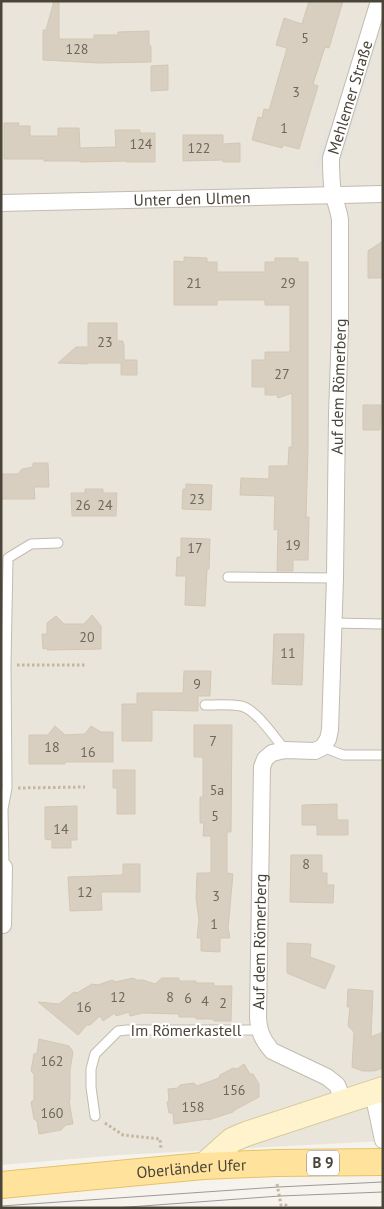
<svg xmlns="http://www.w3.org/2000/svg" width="384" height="1209" viewBox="0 0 384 1209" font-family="'PT Sans',sans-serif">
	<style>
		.residential { fill: #eae5da }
		.parking { fill: #e5e3e0 }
		.building { fill: #d8cfc1; stroke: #d3c7b4 }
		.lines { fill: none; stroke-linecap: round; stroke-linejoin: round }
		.service-casing { stroke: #c2bbae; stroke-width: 11 }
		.minor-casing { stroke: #c2bbae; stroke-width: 18 }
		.secondary-casing { stroke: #d6c79b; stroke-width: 26 }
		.primary-casing { stroke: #e6c16a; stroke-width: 28 }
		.path { stroke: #c4b79f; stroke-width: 3; stroke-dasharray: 2.5 2.5; stroke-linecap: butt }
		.service { stroke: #fff; stroke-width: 9 }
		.minor { stroke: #fff; stroke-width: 16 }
		.secondary { stroke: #fff3cd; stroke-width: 24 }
		.primary { stroke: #ffe39c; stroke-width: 26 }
		.tram { stroke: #9a9a9a; stroke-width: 1 }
		.labels { text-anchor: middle; stroke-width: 4.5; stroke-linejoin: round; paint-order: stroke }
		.number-label { font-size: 14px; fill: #6e675b }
		.shield { fill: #fff; stroke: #817c74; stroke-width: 1 }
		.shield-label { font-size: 15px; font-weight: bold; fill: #4b4439 }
		.street-label { font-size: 16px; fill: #4b4439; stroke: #fff }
	</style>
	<rect width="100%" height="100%" fill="#f6f3ec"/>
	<!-- residential -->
	<path class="residential" d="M 1,1 L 383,1 L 383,1141 L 120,1155 L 1,1165 Z"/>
	<!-- parking -->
	<g class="parking">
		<path d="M 368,57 L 373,59 L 343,156 L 338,155 Z"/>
		<path d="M 326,129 L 331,131 L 320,167 L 315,166 Z"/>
	</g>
	<!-- building -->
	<g class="building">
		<path d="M 54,1 L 59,1 L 59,39 L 94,39 L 94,35 L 118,35 L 118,32 L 149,31 L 149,45 L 151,46 L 151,62 L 100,63 L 43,60 L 43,30 L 46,30 Z"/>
		<path d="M 309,1 L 343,1 L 329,48 L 325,47 L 313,84 L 318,86 L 299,149 L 283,145 L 282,148 L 252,140 L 258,117 L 262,118 L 264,109 L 269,110 L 287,48 L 276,45 L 284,18 L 302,24 Z"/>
		<path d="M 168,65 L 168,90 L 151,91 L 151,66 Z"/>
		<path d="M 4,123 L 19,123 L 18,126 L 30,126 L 30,136 L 58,136 L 58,128 L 79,128 L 80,148 L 116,147 L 115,130 L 140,130 L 140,133 L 155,133 L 155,162 L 127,162 L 127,161 L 80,162 L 80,159 L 80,161 L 44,161 L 44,159 L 4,159 Z"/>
		<path d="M 183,135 L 223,135 L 223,144 L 240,143 L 240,162 L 223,162 L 223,160 L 183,161 Z"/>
		<path d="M 383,241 L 383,278 L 368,278 L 368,251 Z"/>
		<path d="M 184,257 L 207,258 L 207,262 L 217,262 L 217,272 L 265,272 L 265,262 L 275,262 L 275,258 L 298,258 L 298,262 L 308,262 L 308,450 L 306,517 L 309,517 L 308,560 L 293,560 L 293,571 L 277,571 L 278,529 L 274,530 L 275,496 L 240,495 L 241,478 L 269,479 L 269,466 L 288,466 L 289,447 L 292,447 L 292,393 L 278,398 L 277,395 L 265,395 L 265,387 L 252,387 L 252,360 L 265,360 L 265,352 L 290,352 L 290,305 L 265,305 L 265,300 L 217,300 L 217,305 L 174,305 L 174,261 L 184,262 Z"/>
		<path d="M 88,323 L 117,323 L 117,341 L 123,341 L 123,344 L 124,344 L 124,360 L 137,360 L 137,375 L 121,375 L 121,363 L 88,363 L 87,364 L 58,363 L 76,347 L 88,347 Z"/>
		<path d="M 363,405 L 381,405 L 380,430 L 363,430 Z"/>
		<path d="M 33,463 L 48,463 L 49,487 L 34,487 L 35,499 L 1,499 L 1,474 L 18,474 L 22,469 L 33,467 Z"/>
		<path d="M 186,484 L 212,485 L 211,510 L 182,509 L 183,489 L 186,489 Z"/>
		<path d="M 85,489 L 103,489 L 103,493 L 117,493 L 116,516 L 72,516 L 71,493 L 85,493 Z"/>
		<path d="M 181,538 L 210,539 L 209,569 L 207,569 L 205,606 L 185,605 L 186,576 L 176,576 L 177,557 L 181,557 Z"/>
		<path d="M 92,615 L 101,626 L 101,649 L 48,650 L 47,650 L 47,648 L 43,649 L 42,634 L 47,634 L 47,623 L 56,616 L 64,624 L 84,624 Z"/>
		<path d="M 274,634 L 304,634 L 302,685 L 272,684 Z"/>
		<path d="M 184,671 L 211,671 L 210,696 L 198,696 L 198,711 L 152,710 L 152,741 L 122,741 L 122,704 L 137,704 L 137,693 L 183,693 Z"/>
		<path d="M 194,725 L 232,725 L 231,832 L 227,832 L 227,873 L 233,874 L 228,928 L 230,938 L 220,938 L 220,952 L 201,951 L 201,938 L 197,938 L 199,920 L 196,898 L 197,873 L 211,873 L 211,836 L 203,836 L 204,823 L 200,823 L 200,797 L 203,797 L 203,757 L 194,757 Z"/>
		<path d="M 55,726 L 65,735 L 85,734 L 91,726 L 101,732 L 113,732 L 113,762 L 65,762 L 65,764 L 29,764 L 29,735 L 48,735 Z"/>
		<path d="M 113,770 L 135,770 L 135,814 L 117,814 L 117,788 L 113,788 Z"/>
		<path d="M 337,804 L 337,820 L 348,820 L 348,835 L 317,835 L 317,825 L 302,825 L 302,805 Z"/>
		<path d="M 77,806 L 77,840 L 71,840 L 71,848 L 52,848 L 52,840 L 45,839 L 45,807 Z"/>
		<path d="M 291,855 L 322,855 L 322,873 L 327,873 L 327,885 L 334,885 L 333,903 L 290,902 Z"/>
		<path d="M 123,864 L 140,864 L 140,892 L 101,892 L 102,910 L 70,911 L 68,877 L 123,875 Z"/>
		<path d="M 287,943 L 311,944 L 310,957 L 335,966 L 325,989 L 287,973 Z"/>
		<path d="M 133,978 L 137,980 L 143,980 L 155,984 L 162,978 L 179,978 L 179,981 L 196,981 L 196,983 L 214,983 L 214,986 L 232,986 L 231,1021 L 214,1021 L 214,1019 L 196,1019 L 196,1017 L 179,1017 L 179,1014 L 143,1013 L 130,1016 L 129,1012 L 116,1016 L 115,1013 L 103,1021 L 100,1016 L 90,1025 L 87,1025 L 78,1035 L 38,1002 L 59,1004 L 74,992 L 77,993 L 92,984 L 98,985 L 112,980 L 115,982 Z"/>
		<path d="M 348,989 L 373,991 L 371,1037 L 383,1032 L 383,1068 L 374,1071 L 362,1071 L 352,1067 L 354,1032 L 348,1026 L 350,1007 L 347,1007 Z"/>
		<path d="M 39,1039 L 69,1046 L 73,1052 L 70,1070 L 70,1100 L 69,1101 L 73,1124 L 66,1125 L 61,1130 L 39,1134 L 37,1121 L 34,1119 L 31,1102 L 34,1100 L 34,1074 L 31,1071 L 34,1054 L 37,1053 Z"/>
		<path d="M 244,1064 L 250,1074 L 253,1074 L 259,1084 L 259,1097 L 233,1111 L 233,1112 L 208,1120 L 208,1119 L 174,1124 L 173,1113 L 169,1113 L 167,1102 L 169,1101 L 168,1089 L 178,1088 L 180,1085 L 194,1083 L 197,1086 L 219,1078 L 220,1075 L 233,1068 L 237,1069 Z"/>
	</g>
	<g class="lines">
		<defs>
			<g id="service">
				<path d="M 228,577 L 335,578"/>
				<path d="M 333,623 L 383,624"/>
				<path d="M 205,705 C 216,705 230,704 241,706 C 256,709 275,738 285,750"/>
				<path d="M 323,747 L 343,755 L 383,755"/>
				<path d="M 1,867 L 4,867 L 3,809 L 7,788 L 6,665 L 8,558 L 31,544 L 58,543"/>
				<path d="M 95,1116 L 91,1087 L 91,1069 L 95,1054 L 118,1031 L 127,1030 L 259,1030"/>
			</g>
			<g id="minor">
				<path id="s1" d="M 1,203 L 383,194"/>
				<path d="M 1,925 L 3,925 L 4,867"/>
				<path d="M 373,1093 L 383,1140"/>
				<path id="s2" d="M 344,1102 L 337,1085 L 327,1077 L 272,1051 C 262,1039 259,1032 258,1017 L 262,767 L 265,759 L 272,753 L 285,750 L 315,751 L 323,747 L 328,739 L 330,730 L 335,578 L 337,415 L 340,328 L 340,220 C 339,211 335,202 333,192 C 331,181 331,170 331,158 L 379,1"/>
			</g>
			<path id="secondary" d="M 203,1166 L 232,1140 L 246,1134 L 383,1089"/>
			<g id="primary">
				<path id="s3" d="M 1,1185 L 203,1166 L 276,1163 L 383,1162"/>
			</g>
		</defs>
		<!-- service casing -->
		<use href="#service" class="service-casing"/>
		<!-- minor casing -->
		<use href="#minor" class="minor-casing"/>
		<!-- secondary casing -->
		<use href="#secondary" class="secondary-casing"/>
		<!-- primary casing -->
		<use href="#primary" class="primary-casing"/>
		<!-- path -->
		<g class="path">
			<path d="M 17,665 L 86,665"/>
			<path d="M 18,788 L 85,787"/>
			<path d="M 105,1123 L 123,1135 L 160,1139 L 161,1149"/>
			<path d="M 277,1184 L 281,1205 L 286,1205 L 286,1208"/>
		</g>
		<!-- service -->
		<use href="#service" class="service"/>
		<!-- minor -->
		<use href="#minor" class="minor"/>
		<!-- secondary -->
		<use href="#secondary" class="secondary"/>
		<!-- primary -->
		<use href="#primary" class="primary"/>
		<!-- tram -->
		<g class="tram">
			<path d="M 1,1206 L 278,1187 L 383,1182"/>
			<path d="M 115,1208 L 280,1196 L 383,1192"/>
		</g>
	</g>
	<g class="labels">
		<!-- number labels -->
		<g class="number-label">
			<text x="305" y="43">5</text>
			<text x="77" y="54">128</text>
			<text x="296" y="97">3</text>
			<text x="284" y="133">1</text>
			<text x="141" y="149">124</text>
			<text x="199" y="153">122</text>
			<text x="194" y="288">21</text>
			<text x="288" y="288">29</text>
			<text x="105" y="347">23</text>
			<text x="282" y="379">27</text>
			<text x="197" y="504">23</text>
			<text x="83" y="510">26</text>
			<text x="105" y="510">24</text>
			<text x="293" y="550">19</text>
			<text x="195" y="553">17</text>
			<text x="87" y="642">20</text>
			<text x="288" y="658">11</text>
			<text x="197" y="689">9</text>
			<text x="213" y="746">7</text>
			<text x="52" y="752">18</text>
			<text x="88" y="757">16</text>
			<text x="217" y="795">5a</text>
			<text x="215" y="821">5</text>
			<text x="61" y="834">14</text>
			<text x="306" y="869">8</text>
			<text x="85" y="897">12</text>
			<text x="216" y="901">3</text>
			<text x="214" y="929">1</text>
			<text x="118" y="1002">12</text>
			<text x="170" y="1002">8</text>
			<text x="188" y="1003">6</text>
			<text x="205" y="1006">4</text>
			<text x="223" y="1008">2</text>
			<text x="84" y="1012">16</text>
			<text x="52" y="1066">162</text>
			<text x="234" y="1095">156</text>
			<text x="193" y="1112">158</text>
			<text x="52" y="1118">160</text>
		</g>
		<!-- shield labels -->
		<rect class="shield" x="307" y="1150.5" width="32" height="25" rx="4"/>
		<g class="shield-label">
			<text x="323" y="1168">B 9</text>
		</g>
		<!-- street labels -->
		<g class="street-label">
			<text dy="6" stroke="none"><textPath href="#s2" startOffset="1105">Mehlemer Straße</textPath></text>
			<text dy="6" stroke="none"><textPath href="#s1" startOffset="191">Unter den Ulmen</textPath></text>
			<text dy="6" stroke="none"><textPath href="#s2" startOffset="812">Auf dem Römerberg</textPath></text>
			<text dy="6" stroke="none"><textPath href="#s2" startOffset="205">Auf dem Römerberg</textPath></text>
			<text x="186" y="1036">Im Römerkastell</text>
			<text dy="6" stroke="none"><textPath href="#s3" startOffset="191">Oberländer Ufer</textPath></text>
		</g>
	</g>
	<!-- border -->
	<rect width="384" height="1209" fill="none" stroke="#4b4439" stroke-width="5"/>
</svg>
